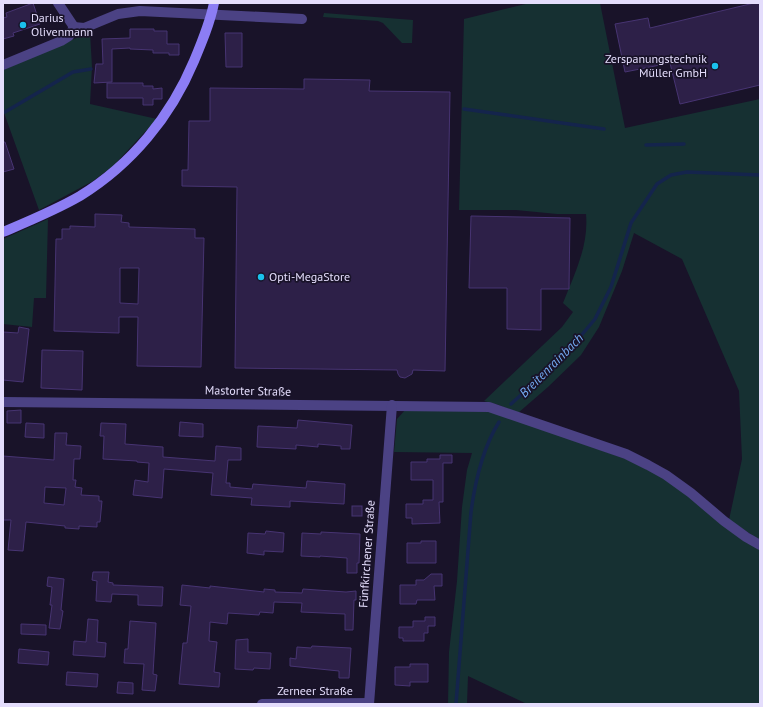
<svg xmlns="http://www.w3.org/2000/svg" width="763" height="707" viewBox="0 0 763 707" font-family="'PT Sans',sans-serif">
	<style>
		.green { fill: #163032 }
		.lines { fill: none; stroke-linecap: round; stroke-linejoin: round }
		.stream { stroke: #14244c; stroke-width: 3.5 }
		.building { fill: #2d2048; stroke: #473472; fill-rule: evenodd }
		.street { stroke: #4b4284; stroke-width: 10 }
		.secondary { stroke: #8c7df4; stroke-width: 10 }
		.poi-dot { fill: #1ac1ec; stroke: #191329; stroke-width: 1.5 }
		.labels { text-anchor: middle; stroke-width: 3.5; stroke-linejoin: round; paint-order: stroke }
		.poi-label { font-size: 12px; fill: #e4ddfc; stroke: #191329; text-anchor: start }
		.street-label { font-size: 12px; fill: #e4ddfc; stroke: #191329 }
		.water-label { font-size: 13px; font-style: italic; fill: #74abf3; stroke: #191329 }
	</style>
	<rect width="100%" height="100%" fill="#191329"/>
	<!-- green -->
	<g class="green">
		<path d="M 530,3 L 600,3 L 625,128 L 760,99 L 760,540 L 729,520 L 742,459 L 739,391 L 682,259 L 634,233 L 622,271 L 599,327 L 581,355 L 548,387 L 518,413 L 499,405 L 484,401 L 562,327 L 573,312 L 563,303 C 574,275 589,246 586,214 L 557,214 L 516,210 L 459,210 L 464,19 Z"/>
		<path d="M 324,13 L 413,20 L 412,43 L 402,43 L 383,23 L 378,21 L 323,17 Z"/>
		<path d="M 90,32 L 92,67 L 90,104 L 157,119 L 113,166 L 93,181 L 39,210 L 3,110 L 3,70 Z"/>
		<path d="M 48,219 L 46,298 L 34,298 L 32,327 L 3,324 L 3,239 Z"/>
		<path d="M 406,409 L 487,410 L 626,459 L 665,478 L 760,550 L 760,704 L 527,704 L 468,676 L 467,704 L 448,704 L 449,652 L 457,581 L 462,507 L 467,470 L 472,453 L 394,452 L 397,419 Z"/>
	</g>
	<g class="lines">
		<!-- stream -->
		<g class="stream">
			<path d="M 464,109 L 604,129"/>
			<path d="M 5,112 L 73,72 L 91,69"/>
			<path d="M 646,145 L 684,144"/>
			<path d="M 511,404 L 564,356 L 595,319 L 611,287 L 631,223 L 657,184 L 671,175 L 687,172 L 760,175"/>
			<path d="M 456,704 L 471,512 C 475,482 482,449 499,422"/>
		</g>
	</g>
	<!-- building -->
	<g class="building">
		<path d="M 33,3 L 40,24 L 13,33 L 14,36 L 3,39 L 3,18 L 7,17 L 6,13 Z"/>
		<path d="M 754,3 L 760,3 L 760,85 L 680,104 L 670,63 L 625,72 L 615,24 L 648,18 L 650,28 Z"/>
		<path d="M 130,29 L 154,29 L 154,31 L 167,31 L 167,44 L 179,44 L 179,55 L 169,55 L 169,53 L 153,53 L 153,50 L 130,49 L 130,48 L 112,49 L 112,82 L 94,83 L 96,64 L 103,64 L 102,39 L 130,38 Z"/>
		<path d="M 225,33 L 242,33 L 242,67 L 226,67 Z"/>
		<path d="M 304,79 L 370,80 L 369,91 L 450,92 L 445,371 L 413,370 L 412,374 L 405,378 L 400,377 L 398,374 L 397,370 L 235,368 L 237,187 L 182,186 L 182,170 L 188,170 L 189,121 L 210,121 L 210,88 L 304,89 Z"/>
		<path d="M 107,83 L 143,83 L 143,86 L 153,86 L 153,89 L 162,88 L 162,99 L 153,99 L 153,105 L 143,105 L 143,98 L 107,98 Z"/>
		<path d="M 3,142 L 5,142 L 14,169 L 3,172 Z"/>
		<path d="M 95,214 L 122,215 L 121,222 L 129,223 L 129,227 L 195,229 L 195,238 L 204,238 L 201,367 L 137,366 L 138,317 L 119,317 L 119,333 L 54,331 L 56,239 L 62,239 L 62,229 L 70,229 L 70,226 L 95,227 ZM 120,268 L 139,268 L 138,304 L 120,303 Z"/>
		<path d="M 471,216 L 570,218 L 569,289 L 541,289 L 541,330 L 507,329 L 507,288 L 469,288 Z"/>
		<path d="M 19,327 L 29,329 L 23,382 L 3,380 L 3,332 L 18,333 Z"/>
		<path d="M 42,350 L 83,351 L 82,390 L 41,388 Z"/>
		<path d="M 21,410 L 21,423 L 7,423 L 7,411 Z"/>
		<path d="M 298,420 L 352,425 L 350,449 L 341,449 L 341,446 L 318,444 L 318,447 L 296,445 L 296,449 L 257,447 L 258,426 L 297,428 Z"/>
		<path d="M 180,422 L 203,424 L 203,437 L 179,436 Z"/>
		<path d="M 26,423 L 44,424 L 44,438 L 25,437 Z"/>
		<path d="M 101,423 L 126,424 L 125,444 L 163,447 L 163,457 L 215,461 L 216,446 L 241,448 L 241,460 L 228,460 L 226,483 L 230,483 L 230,487 L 252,489 L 253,484 L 306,488 L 307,481 L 345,484 L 344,504 L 290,501 L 290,507 L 251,505 L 252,498 L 211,495 L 213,473 L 164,469 L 162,498 L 133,495 L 135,480 L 148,482 L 149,463 L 137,462 L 137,461 L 103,459 L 104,436 L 100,436 Z"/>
		<path d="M 55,433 L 67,433 L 66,445 L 81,446 L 80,459 L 74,459 L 73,480 L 76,480 L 75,487 L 82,488 L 81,495 L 99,496 L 99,501 L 102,501 L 100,522 L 97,522 L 97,527 L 79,526 L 79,529 L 65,528 L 65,526 L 26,522 L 23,551 L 8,550 L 11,520 L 3,520 L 3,456 L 54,460 ZM 45,487 L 66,488 L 64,505 L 44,503 Z"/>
		<path d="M 440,455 L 452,455 L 452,463 L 443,463 L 443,502 L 439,502 L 440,523 L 412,524 L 412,518 L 406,518 L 406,504 L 423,504 L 423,500 L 433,500 L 433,480 L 411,480 L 411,462 L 427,462 L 427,459 L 440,459 Z"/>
		<rect x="352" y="506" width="10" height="10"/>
		<path d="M 266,531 L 284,533 L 283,552 L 264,551 L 264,555 L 247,553 L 248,533 L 265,534 Z"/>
		<path d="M 321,532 L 360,534 L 359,563 L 357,563 L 357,573 L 347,573 L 347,558 L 320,556 L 320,557 L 301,556 L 302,533 L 321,534 Z"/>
		<path d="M 421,541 L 436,541 L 436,563 L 407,563 L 407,543 L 421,543 Z"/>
		<path d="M 93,572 L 109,572 L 108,582 L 113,583 L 113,585 L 163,587 L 162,606 L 138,605 L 138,595 L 112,594 L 111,602 L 96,601 L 97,581 L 92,580 Z"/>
		<path d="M 431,574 L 442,574 L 442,586 L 434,586 L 435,600 L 417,600 L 416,604 L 400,604 L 400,585 L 416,585 L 416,580 L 424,580 Z"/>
		<path d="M 48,577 L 64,579 L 61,610 L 63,611 L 60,629 L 49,628 L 52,605 L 50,605 L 52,587 L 47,586 Z"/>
		<path d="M 182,585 L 210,588 L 210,586 L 264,592 L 264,589 L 275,590 L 275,592 L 302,593 L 303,589 L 346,592 L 356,591 L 356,600 L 354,600 L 353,630 L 345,630 L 345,614 L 301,612 L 302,603 L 274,602 L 273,613 L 260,612 L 259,615 L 228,613 L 227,624 L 210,622 L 209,641 L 217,642 L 214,672 L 220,673 L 219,687 L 179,684 L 183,643 L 187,643 L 191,606 L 180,605 Z"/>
		<path d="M 425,617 L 435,617 L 435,626 L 428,626 L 428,633 L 424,633 L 424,641 L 403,641 L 403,638 L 399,638 L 399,627 L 413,627 L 413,621 L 425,621 Z"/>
		<path d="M 88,619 L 98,620 L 97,642 L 106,643 L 105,657 L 73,655 L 74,641 L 86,642 Z"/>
		<path d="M 130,621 L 156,623 L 153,674 L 157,675 L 155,691 L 142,690 L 144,664 L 124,663 L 125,649 L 128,649 Z"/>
		<path d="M 21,624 L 46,625 L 46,635 L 21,634 Z"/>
		<path d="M 248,639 L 248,652 L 271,653 L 270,669 L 254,668 L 253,670 L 235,669 L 236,640 Z"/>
		<path d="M 312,646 L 351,648 L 349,678 L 339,678 L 339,671 L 290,666 L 290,658 L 296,659 L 297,647 L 311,648 Z"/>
		<path d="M 19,649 L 49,652 L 48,665 L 18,663 Z"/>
		<path d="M 410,664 L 428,664 L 428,682 L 410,682 L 410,686 L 395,685 L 395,667 L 410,667 Z"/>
		<path d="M 67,672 L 98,674 L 97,687 L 66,685 Z"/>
		<path d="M 118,682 L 133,683 L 133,694 L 117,693 Z"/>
	</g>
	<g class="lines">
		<!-- street -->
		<g class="street">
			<path d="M 58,3 L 74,27"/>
			<path d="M 74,27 L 84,28 L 118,14 L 140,11 L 302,19"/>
			<path d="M 3,65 L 61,41 L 69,36 L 74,27"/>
			<path d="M 3,402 L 489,407 L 626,454 L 648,465 L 666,475 L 691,493 L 724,521 L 746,537 L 760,545"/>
			<path d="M 262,704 L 369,703"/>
			<path d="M 369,704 L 392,405"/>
		</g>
		<!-- secondary -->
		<path class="secondary" d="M 3,232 C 29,221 56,210 80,196 C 132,164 171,116 194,61 C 202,42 210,23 214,3"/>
	</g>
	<!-- markers -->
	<g class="poi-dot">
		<circle cx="23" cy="25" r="4"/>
		<circle cx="715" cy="66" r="4"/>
		<circle cx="261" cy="277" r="4"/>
	</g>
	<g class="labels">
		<!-- poi labels -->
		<g class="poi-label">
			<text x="31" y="22">Darius<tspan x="31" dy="14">Olivenmann</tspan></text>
			<text x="707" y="63" text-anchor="end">Zerspanungstechnik<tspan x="707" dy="14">Müller GmbH</tspan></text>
			<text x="269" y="281">Opti-MegaStore</text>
		</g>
		<!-- street labels -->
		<g class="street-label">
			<text transform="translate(248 391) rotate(1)" y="4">Mastorter Straße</text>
			<text transform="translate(367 554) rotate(-86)" y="4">Fünfkirchener Straße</text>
			<text x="315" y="695">Zerneer Straße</text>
		</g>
		<!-- water labels -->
		<g class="water-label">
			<text transform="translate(551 365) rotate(-45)" y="5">Breitenrainbach</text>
		</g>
	</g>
	<!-- border -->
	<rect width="763" height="707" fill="none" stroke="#e4ddfc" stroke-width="8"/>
</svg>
